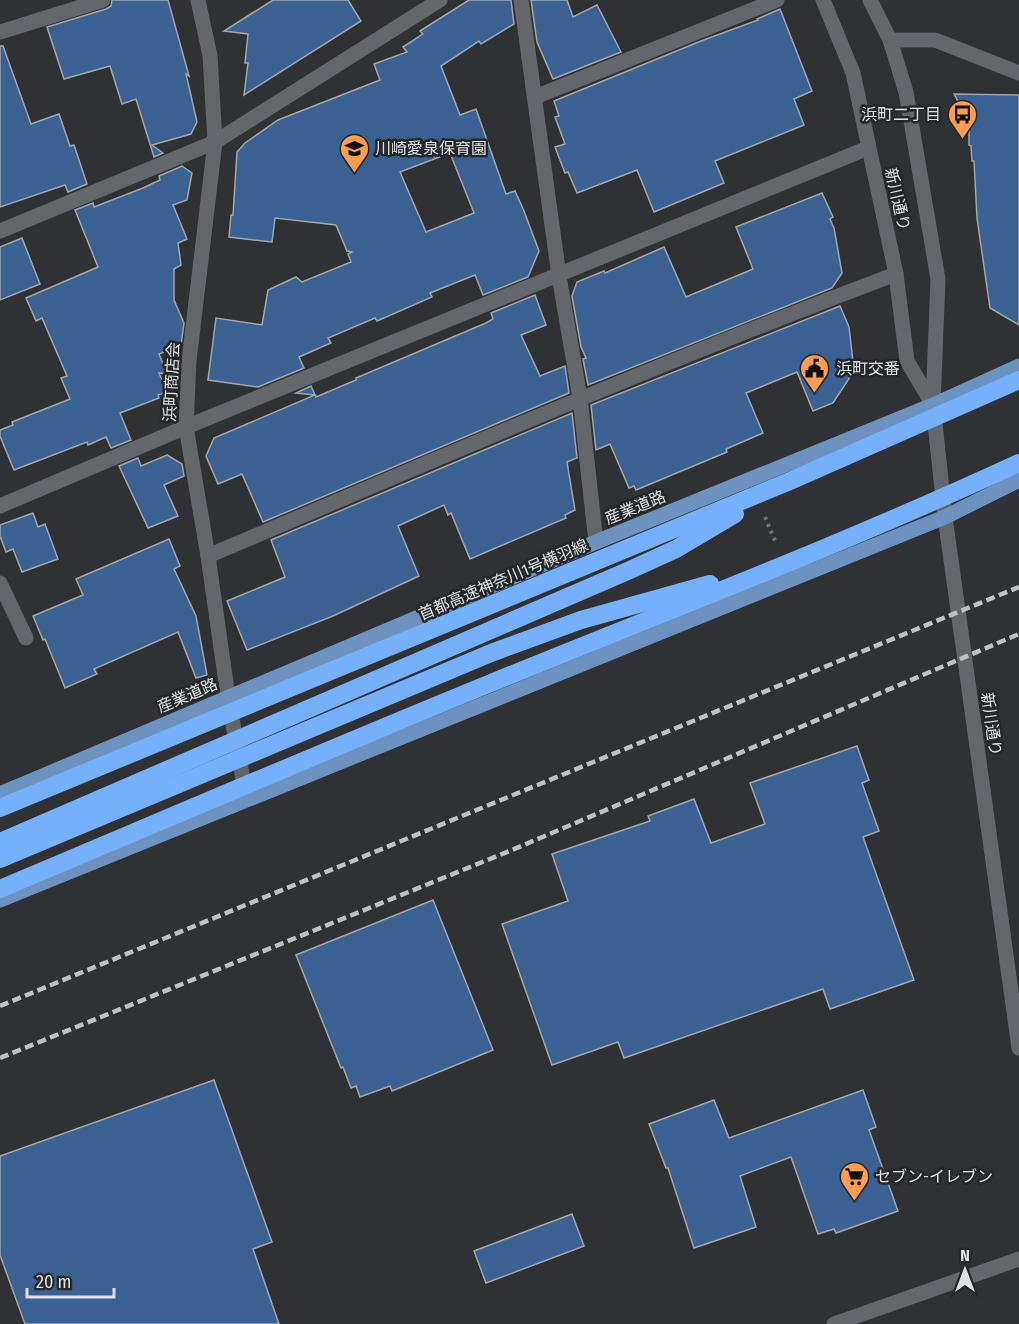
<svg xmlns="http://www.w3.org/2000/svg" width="1019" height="1324" viewBox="0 0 1019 1324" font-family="'Fira Sans Condensed','Noto Sans JP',sans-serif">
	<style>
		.building { fill: #3b6193; stroke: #a2a5a9; stroke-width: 1.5; fill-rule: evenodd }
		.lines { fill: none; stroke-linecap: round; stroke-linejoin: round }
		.path { stroke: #707275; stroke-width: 4; stroke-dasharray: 3 4.5; stroke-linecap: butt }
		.lane { stroke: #63666a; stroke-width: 15 }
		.street { stroke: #63666a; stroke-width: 15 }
		.secondary { stroke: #63666a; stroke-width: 15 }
		.primary { stroke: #6e92c0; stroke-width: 15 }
		.highway { stroke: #76b0fa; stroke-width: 18 }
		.rail { stroke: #c0c1c4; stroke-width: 4.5; stroke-dasharray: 9 4.5; stroke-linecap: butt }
		.labels { text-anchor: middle; stroke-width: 5; stroke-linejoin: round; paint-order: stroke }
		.poi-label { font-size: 16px; fill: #dfe0e3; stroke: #25272b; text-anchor: start }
		.street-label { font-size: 16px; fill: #dfe0e3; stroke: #25272b }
	</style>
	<rect width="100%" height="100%" fill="#2f3135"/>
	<!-- building -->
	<g class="building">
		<path d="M 112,0 L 168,0 L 189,76 L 186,74 L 197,122 L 191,134 L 152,145 L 163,153 L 154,157 L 136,99 L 122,104 L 110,66 L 64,79 L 47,27 L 106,9 L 111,6 Z"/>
		<path d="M 273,0 L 348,0 L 361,21 L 244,95 L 248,63 L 245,63 L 248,34 L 224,31 Z"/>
		<path d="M 469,0 L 511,0 L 514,24 L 481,44 L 479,41 L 441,66 L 460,115 L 476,109 L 506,194 L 515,191 L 524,211 L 539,251 L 528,277 L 483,295 L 475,275 L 430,293 L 432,297 L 377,321 L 375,318 L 328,338 L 331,343 L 299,357 L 304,368 L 258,387 L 208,380 L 216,318 L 262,325 L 268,290 L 296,277 L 302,282 L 351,262 L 348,254 L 352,252 L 347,251 L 336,225 L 275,218 L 272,242 L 229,237 L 231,215 L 233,215 L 237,152 L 245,143 L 278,120 L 380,80 L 374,64 L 407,52 L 403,47 L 423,34 L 420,31 ZM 450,153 L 474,213 L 426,232 L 400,172 Z"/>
		<path d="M 531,0 L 567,0 L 573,17 L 597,5 L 621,52 L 553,79 L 537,42 Z"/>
		<path d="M 780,9 L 812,91 L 794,99 L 804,125 L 715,161 L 724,183 L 654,212 L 637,170 L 577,193 L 568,172 L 565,173 L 555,147 L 565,144 L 555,117 L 559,116 L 554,101 L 701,41 L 758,20 L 757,19 Z"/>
		<path d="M 0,46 L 3,46 L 31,124 L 59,114 L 70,146 L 74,145 L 87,184 L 68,192 L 65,185 L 0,207 Z"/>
		<path d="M 954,94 L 1019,95 L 1019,325 L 990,308 L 977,218 L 974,161 L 972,161 L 971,146 L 969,145 L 969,121 Z"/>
		<path d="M 182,166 L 192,173 L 187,200 L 173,205 L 187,239 L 178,243 L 181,265 L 174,269 L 174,300 L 184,323 L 181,345 L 159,354 L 167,374 L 159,373 L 167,392 L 158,395 L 159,398 L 120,413 L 131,440 L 111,448 L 106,437 L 88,445 L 87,442 L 14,470 L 0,436 L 0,430 L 13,425 L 12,422 L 70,399 L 61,378 L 67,376 L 42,318 L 36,321 L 26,298 L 98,267 L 75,210 L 93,203 L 94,207 L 143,188 L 160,180 L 159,176 Z"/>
		<path d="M 822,193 L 833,217 L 830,219 L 834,228 L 842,273 L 832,288 L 588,385 L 583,359 L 586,358 L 581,347 L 572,296 L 577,282 L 604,271 L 605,273 L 664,247 L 686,297 L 753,269 L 736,227 Z"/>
		<path d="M 22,238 L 40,284 L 0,300 L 0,247 Z"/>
		<path d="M 535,295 L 546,325 L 521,335 L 540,376 L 565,366 L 569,393 L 263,522 L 242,474 L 218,484 L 206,456 L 214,438 L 315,395 L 296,393 L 311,386 L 316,397 L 356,380 L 356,378 L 486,323 L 493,319 L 491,313 Z"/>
		<path d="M 840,306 L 849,327 L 854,371 L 833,403 L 813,411 L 797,372 L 746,393 L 763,433 L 726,449 L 727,452 L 636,490 L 634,486 L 629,488 L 610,444 L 596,450 L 591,405 Z"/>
		<path d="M 572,413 L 577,458 L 567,462 L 575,510 L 565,515 L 566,518 L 470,559 L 451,513 L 448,515 L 444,505 L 398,526 L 419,576 L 333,616 L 247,650 L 227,601 L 285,577 L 271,540 Z"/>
		<path d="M 167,455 L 182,464 L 184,476 L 164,485 L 178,516 L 148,528 L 119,466 L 138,458 L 141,466 Z"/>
		<path d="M 33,513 L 38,527 L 45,524 L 58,559 L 22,572 L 13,549 L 6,552 L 0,536 L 0,525 Z"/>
		<path d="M 169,539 L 180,566 L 174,569 L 196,616 L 207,675 L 196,678 L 178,632 L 94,669 L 97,674 L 65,688 L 45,639 L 43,640 L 33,616 L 83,595 L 76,579 Z"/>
		<path d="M 857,746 L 869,780 L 862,783 L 879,831 L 863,837 L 914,980 L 830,1009 L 823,989 L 624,1058 L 618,1042 L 552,1065 L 502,924 L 568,901 L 552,854 L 650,821 L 648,816 L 694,799 L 711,843 L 765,824 L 750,783 Z"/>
		<path d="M 433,900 L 493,1050 L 392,1091 L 390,1086 L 360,1097 L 356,1086 L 351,1088 L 343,1067 L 341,1068 L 296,955 Z"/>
		<path d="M 214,1080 L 272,1242 L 253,1249 L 279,1324 L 25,1324 L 0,1255 L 0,1156 Z"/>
		<path d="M 863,1090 L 876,1127 L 869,1130 L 898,1211 L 836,1233 L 834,1229 L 818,1234 L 791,1157 L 740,1176 L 756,1227 L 694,1248 L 668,1168 L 666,1168 L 649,1124 L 714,1100 L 729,1138 Z"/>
		<path d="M 572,1214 L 584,1246 L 486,1283 L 474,1251 Z"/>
	</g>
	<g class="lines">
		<!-- path -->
		<path class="path" d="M 765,517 L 776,543"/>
		<!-- lane -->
		<g class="lane">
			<path d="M 0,32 L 103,0"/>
			<path d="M 0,583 L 26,638"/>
			<path d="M 834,1324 L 1019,1259"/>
		</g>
		<!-- street -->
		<g class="street">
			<path d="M 198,0 L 210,56 L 215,142 L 189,361 L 186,427 L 208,556 L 228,697 L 246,796"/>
			<path d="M 521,0 L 559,276 L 580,398 L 596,542"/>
			<path d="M 890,40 L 935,40 L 1019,73"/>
			<path d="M 535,97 L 777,0"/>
			<path d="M 0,231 L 215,142 L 440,0"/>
			<path d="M 0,506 L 186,427 L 868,148"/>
			<path d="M 208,556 C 436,459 664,361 896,274"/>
		</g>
		<!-- secondary -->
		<g class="secondary">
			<path d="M 823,0 L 853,73 L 896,274 L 907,361 L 933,405"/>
			<path d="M 870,0 L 890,40 L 906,92 L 938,279 L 933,405 L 945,517 L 1019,1048"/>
		</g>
		<!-- primary -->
		<g class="primary">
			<path d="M 0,794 L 596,542 L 933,405 L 1019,366"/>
			<path d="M 0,900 L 945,517 L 1019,480"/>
		</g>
		<!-- highway -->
		<g class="highway">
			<path d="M 0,808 L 790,481 L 1019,380"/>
			<path d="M 0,842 L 630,570 L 676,549 L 735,514"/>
			<path d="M 0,859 L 491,653 L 581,620 L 710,584"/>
			<path d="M 0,889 C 164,820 327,750 491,683 C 668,611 846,543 1019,463"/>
		</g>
		<!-- rail -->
		<g class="rail">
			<path d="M 0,1006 L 1019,587"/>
			<path d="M 0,1058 L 512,850 L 1019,634"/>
		</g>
	</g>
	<!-- icons -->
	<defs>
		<symbol id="bus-pin" viewBox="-11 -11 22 30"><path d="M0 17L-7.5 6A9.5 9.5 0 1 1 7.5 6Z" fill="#fc9d53" stroke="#25272b"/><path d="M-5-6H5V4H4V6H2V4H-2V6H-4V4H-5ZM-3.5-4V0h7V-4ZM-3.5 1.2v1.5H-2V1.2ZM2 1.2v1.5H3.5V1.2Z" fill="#111"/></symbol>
		<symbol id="school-pin" viewBox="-11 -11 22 30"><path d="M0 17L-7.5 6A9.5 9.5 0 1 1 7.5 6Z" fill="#fc9d53" stroke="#25272b"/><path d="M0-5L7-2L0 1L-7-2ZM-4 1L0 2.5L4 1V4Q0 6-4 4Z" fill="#111"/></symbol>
		<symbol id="civic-pin" viewBox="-11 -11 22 30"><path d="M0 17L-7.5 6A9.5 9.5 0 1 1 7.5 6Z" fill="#fc9d53" stroke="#25272b"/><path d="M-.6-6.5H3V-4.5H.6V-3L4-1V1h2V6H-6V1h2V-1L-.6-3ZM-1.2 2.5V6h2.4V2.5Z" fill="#111"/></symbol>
		<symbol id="supermarket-pin" viewBox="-11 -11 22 30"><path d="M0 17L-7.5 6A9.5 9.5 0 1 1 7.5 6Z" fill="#fc9d53" stroke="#25272b"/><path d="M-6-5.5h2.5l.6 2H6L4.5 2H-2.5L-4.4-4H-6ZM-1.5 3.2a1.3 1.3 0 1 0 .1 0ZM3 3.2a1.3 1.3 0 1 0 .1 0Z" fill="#111"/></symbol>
	</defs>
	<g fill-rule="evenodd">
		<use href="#bus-pin" x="946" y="98" width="33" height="45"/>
		<use href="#school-pin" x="338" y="132" width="33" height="45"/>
		<use href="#civic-pin" x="798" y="352" width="33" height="45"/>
		<use href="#supermarket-pin" x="838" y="1160" width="33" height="45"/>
	</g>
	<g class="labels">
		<!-- poi labels -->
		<g class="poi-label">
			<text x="941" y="120" text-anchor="end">浜町二丁目</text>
			<text x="375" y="154">川崎愛泉保育園</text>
			<text x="836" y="374">浜町交番</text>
			<text x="875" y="1182">セブン-イレブン</text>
		</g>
		<!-- street labels -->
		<g class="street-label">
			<text transform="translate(898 199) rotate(77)" y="6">新川通り</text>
			<text transform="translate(171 382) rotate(-87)" y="6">浜町商店会</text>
			<text transform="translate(635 507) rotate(-22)" y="6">産業道路</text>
			<text transform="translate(503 579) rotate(-23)" y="6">首都高速神奈川1号横羽線</text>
			<text transform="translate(187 695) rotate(-23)" y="6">産業道路</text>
			<text transform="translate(992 724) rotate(82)" y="6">新川通り</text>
		</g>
	</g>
	<!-- north arrow -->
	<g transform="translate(965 1270)" stroke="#25272b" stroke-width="4.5" paint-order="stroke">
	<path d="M0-4.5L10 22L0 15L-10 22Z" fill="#dfe0e3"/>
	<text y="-9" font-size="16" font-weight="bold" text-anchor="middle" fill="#dfe0e3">N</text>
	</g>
	<!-- scale -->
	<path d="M27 1288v9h87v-9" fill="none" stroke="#dfe0e3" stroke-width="3"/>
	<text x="36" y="1288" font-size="18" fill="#dfe0e3" stroke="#25272b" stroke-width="4.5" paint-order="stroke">20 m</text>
</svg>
